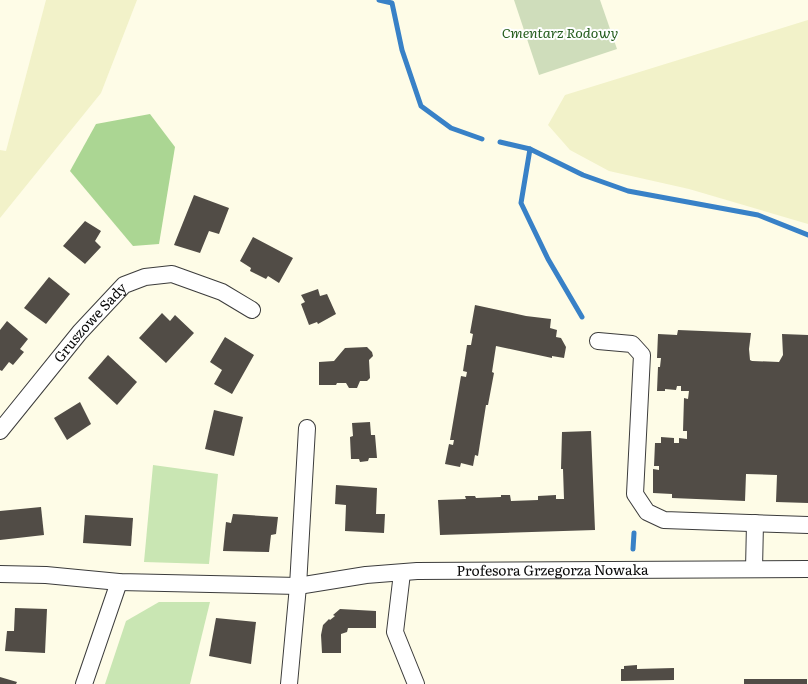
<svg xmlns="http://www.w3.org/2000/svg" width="808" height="684" viewBox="0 0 808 684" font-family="Literata,serif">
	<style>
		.farmland { fill: #f2f2c9 }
		.green { fill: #c9e6b3 }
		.forest { fill: #abd693 }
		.cemetery { fill: #cfddbb }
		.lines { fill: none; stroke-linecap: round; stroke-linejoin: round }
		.stream { stroke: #3881c7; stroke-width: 5 }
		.building { fill: #514c46 }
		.minor-casing { stroke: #3c3c3c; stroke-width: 18 }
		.minor { stroke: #fff; stroke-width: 16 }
		.labels { text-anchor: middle; stroke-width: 4; stroke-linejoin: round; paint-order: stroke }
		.park-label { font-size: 14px; font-style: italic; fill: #255d1e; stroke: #fff }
		.street-label { font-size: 14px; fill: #090909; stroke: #fff }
	</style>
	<rect width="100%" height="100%" fill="#fefce7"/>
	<!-- farmland -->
	<g class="farmland">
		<path d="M 46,0 L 137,0 L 101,93 L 0,218 L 0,150 L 6,151 Z"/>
		<path d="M 808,20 L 808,224 L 689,189 L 609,171 L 570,150 L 548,125 L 565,95 Z"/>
	</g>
	<!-- green -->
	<g class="green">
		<path d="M 153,465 L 218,474 L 209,564 L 144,562 Z"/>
		<path d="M 159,602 L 210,602 L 190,684 L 105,684 L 126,621 Z"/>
	</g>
	<!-- forest -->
	<path class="forest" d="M 150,114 L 175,147 L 159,244 L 133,246 L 70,171 L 96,124 Z"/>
	<!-- cemetery -->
	<path class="cemetery" d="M 514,0 L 600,0 L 617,49 L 539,75 Z"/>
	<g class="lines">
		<!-- stream -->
		<g class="stream">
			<path d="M 379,0 L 392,3 L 402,50 L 421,106 L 451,128 L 482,139"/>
			<path d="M 500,142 L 530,149 L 583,175 L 628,191 L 758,215 L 808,235"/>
			<path d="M 530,149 L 521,203 L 548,259 L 582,317"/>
			<path d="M 633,549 L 634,533"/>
		</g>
	</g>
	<!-- building -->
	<g class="building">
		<path d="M 194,195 L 229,208 L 219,234 L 209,231 L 200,253 L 174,245 Z"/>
		<path d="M 85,221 L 101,231 L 95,241 L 101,247 L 85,264 L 63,246 Z"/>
		<path d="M 253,237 L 293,258 L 279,283 L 268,276 L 266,279 L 250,271 L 251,268 L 240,261 Z"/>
		<path d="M 49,277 L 70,294 L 46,324 L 24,308 Z"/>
		<path d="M 318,289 L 320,296 L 327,294 L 336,314 L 318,324 L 317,322 L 309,325 L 301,304 L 305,302 L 301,295 Z"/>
		<path d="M 475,305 L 526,316 L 551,319 L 550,328 L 557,330 L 556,337 L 561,338 L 566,347 L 564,358 L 552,356 L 552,358 L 496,346 L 492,372 L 494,373 L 488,405 L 486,405 L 478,456 L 475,455 L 473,466 L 461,463 L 460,467 L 445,464 L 449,444 L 453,445 L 454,440 L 450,440 L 461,376 L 466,377 L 467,372 L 463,371 L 467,345 L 471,345 L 473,334 L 470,333 Z"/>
		<path d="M 162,313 L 170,321 L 175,315 L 194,333 L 166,363 L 139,338 Z"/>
		<path d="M 7,321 L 28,339 L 20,349 L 24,352 L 13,365 L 9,362 L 2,371 L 0,370 L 0,330 Z"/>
		<path d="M 678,330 L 751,333 L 749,349 L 750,360 L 752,361 L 779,362 L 783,355 L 782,334 L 808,335 L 808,503 L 776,502 L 777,475 L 746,474 L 745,501 L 672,498 L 672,494 L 653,493 L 653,469 L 659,470 L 659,466 L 654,466 L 655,443 L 661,443 L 661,437 L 674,438 L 674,443 L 679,443 L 679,438 L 687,439 L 687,431 L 683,431 L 684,398 L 688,399 L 689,391 L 681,391 L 681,386 L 677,386 L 676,390 L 665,389 L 665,391 L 657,391 L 658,367 L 660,367 L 661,358 L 657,358 L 658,334 L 677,335 Z"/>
		<path d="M 225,337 L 254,355 L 232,394 L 214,384 L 222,370 L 210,362 Z"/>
		<path d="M 367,347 L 372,352 L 373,356 L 369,360 L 370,378 L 367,381 L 360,381 L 357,388 L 349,388 L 346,383 L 337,383 L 336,385 L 319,385 L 319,362 L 334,361 L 345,348 Z"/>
		<path d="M 108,355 L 137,382 L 117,405 L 88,378 Z"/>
		<path d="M 80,402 L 91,424 L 67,440 L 54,418 Z"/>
		<path d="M 214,410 L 243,417 L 234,456 L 205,449 Z"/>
		<path d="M 370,422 L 371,435 L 375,435 L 377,458 L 369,458 L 368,461 L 360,462 L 359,459 L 351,459 L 350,437 L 353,436 L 352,423 Z"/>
		<path d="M 591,431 L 595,530 L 440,535 L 438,500 L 466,499 L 465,496 L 475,496 L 476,498 L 501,497 L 501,495 L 510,495 L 511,501 L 538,500 L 538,496 L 556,495 L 556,499 L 564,499 L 563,469 L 561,469 L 562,432 Z"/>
		<path d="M 336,485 L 377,488 L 376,514 L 385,514 L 384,533 L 345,531 L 346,505 L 335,504 Z"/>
		<path d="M 41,507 L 44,535 L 0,540 L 0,511 Z"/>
		<path d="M 233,514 L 278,517 L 276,534 L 271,535 L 269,552 L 223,551 L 226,522 L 231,523 Z"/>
		<path d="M 85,515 L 133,518 L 131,546 L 83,543 Z"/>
		<path d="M 15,608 L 47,609 L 45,653 L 5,651 L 7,631 L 14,631 Z"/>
		<path d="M 340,609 L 376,611 L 376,628 L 348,628 L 347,632 L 341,634 L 341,653 L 322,653 L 321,635 L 323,625 L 329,619 L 330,620 L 335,616 L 333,615 Z"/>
		<path d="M 216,618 L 256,622 L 251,664 L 209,656 Z"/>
		<path d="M 637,665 L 637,669 L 674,668 L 674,680 L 621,681 L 621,669 L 624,669 L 624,666 Z"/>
		<path d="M 0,677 L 17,682 L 16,684 L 0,684 Z"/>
		<rect x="744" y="679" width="63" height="5"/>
	</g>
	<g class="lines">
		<defs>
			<g id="minor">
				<path d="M 598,341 L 632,344 L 642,355 L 635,494 L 647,512 L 664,520 L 808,525"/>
				<path id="s1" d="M 0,431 L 80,332 L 124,285 L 145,277 L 172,274 L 222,292 L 252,310"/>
				<path d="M 754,569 L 755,523"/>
				<path d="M 402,573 L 395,632 L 416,684"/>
				<path id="s2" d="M 0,574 L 46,575 L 119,582 L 298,586 L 366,575 L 417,571 L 808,569"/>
				<path d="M 84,684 L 119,582"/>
				<path d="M 289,684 L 298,586 L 307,428"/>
			</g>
		</defs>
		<!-- minor casing -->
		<use href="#minor" class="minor-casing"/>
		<!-- minor -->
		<use href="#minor" class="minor"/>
	</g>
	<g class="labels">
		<!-- park labels -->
		<g class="park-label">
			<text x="560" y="38">Cmentarz Rodowy</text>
		</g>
		<!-- street labels -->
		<g class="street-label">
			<text dy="5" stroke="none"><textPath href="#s1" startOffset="141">Gruszowe Sady</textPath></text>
			<text dy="5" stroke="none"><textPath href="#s2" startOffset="554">Profesora Grzegorza Nowaka</textPath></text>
		</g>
	</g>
</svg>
